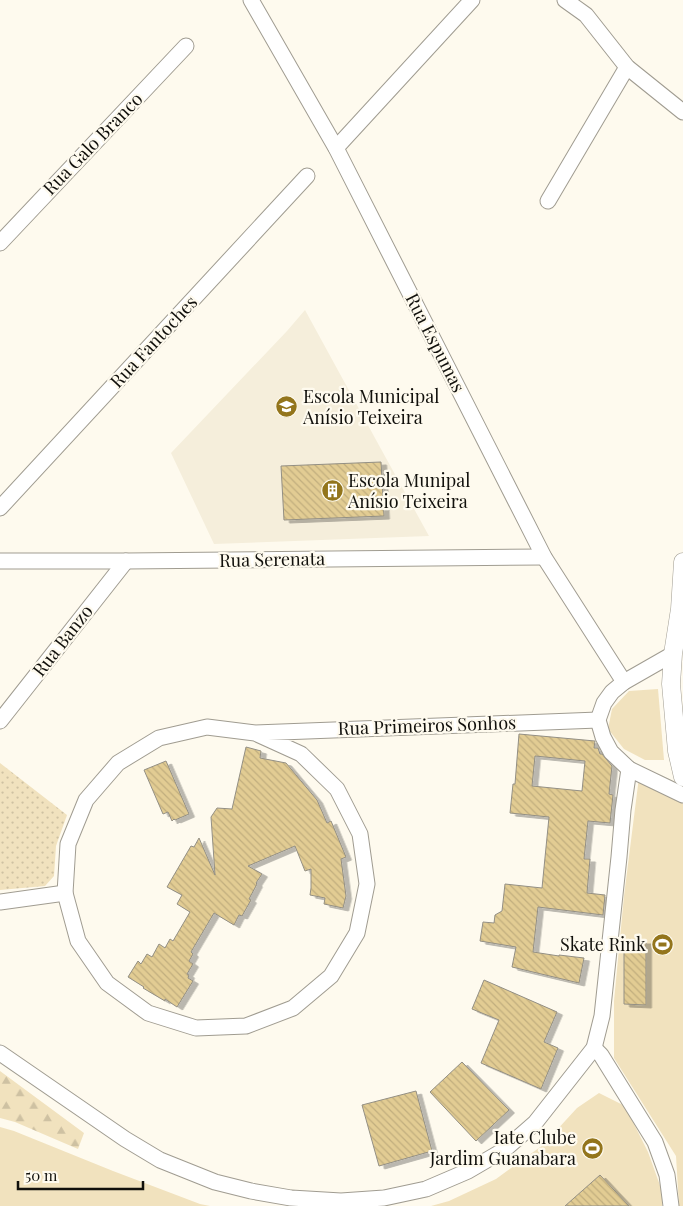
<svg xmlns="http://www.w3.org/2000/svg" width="683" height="1206" viewBox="0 0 683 1206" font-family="'Playfair Display',serif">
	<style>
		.built { fill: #f5eedb }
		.grass { fill: url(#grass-dots) }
		.forest { fill: url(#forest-firs) }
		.park { fill: #f1e2be }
		.building { fill: url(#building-back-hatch); stroke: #938f84; fill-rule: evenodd; filter: url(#shadow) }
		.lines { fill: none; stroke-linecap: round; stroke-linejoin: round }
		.minor-casing { stroke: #a09c91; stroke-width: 17 }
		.tertiary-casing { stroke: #a09c91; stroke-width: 19 }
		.minor { stroke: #fff; stroke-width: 15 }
		.tertiary { stroke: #fff; stroke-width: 18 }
		.labels { text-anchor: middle; stroke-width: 4.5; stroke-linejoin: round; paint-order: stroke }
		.street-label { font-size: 18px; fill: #11100c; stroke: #fefaee }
		.poi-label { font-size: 18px; fill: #11100c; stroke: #fefaee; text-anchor: start }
	</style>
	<defs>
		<pattern id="grass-dots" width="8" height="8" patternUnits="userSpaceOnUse" patternTransform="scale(1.25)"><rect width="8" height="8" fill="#f1e2be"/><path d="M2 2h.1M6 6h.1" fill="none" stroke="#cec1a2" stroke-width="1.8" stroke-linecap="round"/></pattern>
		<pattern id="forest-firs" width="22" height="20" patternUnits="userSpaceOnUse" patternTransform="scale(1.25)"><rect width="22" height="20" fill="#f1e2be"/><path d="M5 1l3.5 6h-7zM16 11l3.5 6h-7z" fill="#cec1a2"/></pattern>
		<pattern id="building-back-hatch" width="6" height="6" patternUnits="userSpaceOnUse" patternTransform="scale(1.25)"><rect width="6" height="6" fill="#e2cc93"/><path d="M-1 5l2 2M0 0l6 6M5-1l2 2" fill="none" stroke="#c1ae7e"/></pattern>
		<filter id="shadow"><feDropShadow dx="5.5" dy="3" stdDeviation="0" flood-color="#0004"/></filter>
	</defs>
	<rect width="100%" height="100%" fill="#fefaee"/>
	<!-- built -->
	<path class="built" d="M 305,310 L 381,449 L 429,536 L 214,544 L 171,453 L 287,331 Z"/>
	<!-- grass -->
	<path class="grass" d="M 0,763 L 67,815 L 56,846 L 54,876 L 45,886 L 0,890 Z"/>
	<!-- forest -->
	<path class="forest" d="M 0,1071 L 84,1133 L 78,1149 L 15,1122 L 0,1118 Z"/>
	<!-- park -->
	<g class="park">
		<path d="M 658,689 L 664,760 L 645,760 L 624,749 L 608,729 L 612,709 L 629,691 Z"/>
		<path d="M 639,777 L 681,799 L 683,804 L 683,1206 L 679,1206 L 676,1156 L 614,1058 L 614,1001 L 624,896 Z"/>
		<path d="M 599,1093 L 625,1106 L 648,1152 L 662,1191 L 662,1206 L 431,1206 L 449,1201 L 496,1179 L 543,1145 L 577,1108 Z"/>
		<path d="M 0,1127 L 14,1131 L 113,1171 L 200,1204 L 210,1206 L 0,1206 Z"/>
	</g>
	<!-- building -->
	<g class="building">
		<path d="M 381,462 L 384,516 L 284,520 L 281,466 Z"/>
		<path d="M 519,734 L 595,741 L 594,748 L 598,748 L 600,754 L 602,754 L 612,766 L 609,794 L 613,795 L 610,823 L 588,821 L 584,859 L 590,859 L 587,893 L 605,895 L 603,915 L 538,907 L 533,952 L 559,956 L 559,955 L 584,958 L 579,983 L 512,967 L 516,947 L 480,941 L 483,922 L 494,923 L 495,915 L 502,911 L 505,884 L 542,888 L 549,817 L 510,813 L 513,784 L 515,784 ZM 535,756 L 585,761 L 582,791 L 532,786 Z"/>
		<path d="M 246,747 L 261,751 L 260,758 L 286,763 L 317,800 L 327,823 L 331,821 L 346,857 L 341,859 L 346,896 L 343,908 L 324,904 L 325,898 L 310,895 L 311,888 L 311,869 L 305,871 L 295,846 L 248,866 L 262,874 L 256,883 L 257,884 L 249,899 L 251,900 L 242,916 L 239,915 L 234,925 L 214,913 L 191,952 L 193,954 L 189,961 L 193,964 L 187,974 L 189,975 L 188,978 L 193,981 L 177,1007 L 165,999 L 165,1001 L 143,988 L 144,987 L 128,977 L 138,961 L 141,964 L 147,954 L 152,957 L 159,944 L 165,948 L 170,939 L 173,941 L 190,912 L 177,904 L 182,895 L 167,887 L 191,846 L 194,847 L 199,838 L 215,875 L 211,817 L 217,808 L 232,809 Z"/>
		<path d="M 166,761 L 189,814 L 175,820 L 174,819 L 172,821 L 168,812 L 163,814 L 144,770 Z"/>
		<path d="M 624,941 L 646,941 L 646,1005 L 624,1004 Z"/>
		<path d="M 484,980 L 557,1012 L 544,1042 L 558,1048 L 541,1089 L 481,1063 L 499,1020 L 472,1009 Z"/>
		<path d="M 462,1062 L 509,1110 L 476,1141 L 430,1092 Z"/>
		<path d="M 416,1091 L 432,1151 L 379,1166 L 362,1105 Z"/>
		<path d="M 600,1175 L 629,1206 L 565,1206 Z"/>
	</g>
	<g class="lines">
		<defs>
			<g id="minor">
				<path d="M 251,0 L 336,148 L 544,557 L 624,682"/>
				<path d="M 565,0 L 586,15 L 627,67 L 683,112"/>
				<path d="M 336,148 L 472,0"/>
				<path d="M 548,201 L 627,67"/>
				<path d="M 0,243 L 186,46"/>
				<path d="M 0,508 L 307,176"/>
				<path d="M 0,561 L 126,561 L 544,557"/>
				<path d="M 673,654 L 624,682 L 612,692 L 604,703 L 598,720 L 603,737 L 611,752 L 629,769 L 683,795"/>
				<path d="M 0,721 L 126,561"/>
				<path d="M 255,733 L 301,754 L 337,789 L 360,834 L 367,884 L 357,933 L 331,976 L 293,1008 L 246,1026 L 196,1028 L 148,1013 L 107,983 L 78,941 L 65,893 L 68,844 L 86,800 L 118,763 L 159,738 L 207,727 L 255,733 L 598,720"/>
				<path d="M 0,902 L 65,893"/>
				<path d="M 594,1048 L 601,1055 L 655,1142 L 667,1175 L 671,1206"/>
				<path d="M 0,1053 L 125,1139 L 160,1160 L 215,1182 L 251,1191 L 291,1198 L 341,1201 L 384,1198 L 426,1189 L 468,1171 L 504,1150 L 535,1123 L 594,1048 L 602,1016 L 619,857 L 623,810 L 629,769"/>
			</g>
			<path id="tertiary" d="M 683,562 L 680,609 L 673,654 L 671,684 L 677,751 L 683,777"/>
		</defs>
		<!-- minor casing -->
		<use href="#minor" class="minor-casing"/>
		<!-- tertiary casing -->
		<use href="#tertiary" class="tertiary-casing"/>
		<!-- minor -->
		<use href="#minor" class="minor"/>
		<!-- tertiary -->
		<use href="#tertiary" class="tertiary"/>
	</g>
	<!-- icons -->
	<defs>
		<symbol id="school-disc" viewBox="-11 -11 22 22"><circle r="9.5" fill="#93751c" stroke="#fefaee"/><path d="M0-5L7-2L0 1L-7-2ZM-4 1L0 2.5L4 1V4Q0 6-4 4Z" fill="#fff"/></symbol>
		<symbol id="building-disc" viewBox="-11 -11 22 22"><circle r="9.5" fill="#93751c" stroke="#fefaee"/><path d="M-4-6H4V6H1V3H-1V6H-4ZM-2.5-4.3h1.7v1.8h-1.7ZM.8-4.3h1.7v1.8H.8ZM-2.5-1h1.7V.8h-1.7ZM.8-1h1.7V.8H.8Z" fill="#fff"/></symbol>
		<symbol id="stadium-disc" viewBox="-11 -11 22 22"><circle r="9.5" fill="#93751c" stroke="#fefaee"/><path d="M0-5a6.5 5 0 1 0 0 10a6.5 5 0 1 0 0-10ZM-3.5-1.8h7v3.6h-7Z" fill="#fff"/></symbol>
	</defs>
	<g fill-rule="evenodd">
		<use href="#school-disc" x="274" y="394" width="25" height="25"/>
		<use href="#building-disc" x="320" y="478" width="25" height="25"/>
		<use href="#stadium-disc" x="650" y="932" width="25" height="25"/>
		<use href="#stadium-disc" x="580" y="1136" width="25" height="25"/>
	</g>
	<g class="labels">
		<!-- street labels -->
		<g class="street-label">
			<text transform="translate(93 144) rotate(-46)" y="6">Rua Galo Branco</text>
			<text transform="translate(154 342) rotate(-47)" y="6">Rua Fantoches</text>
			<text transform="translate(435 343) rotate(63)" y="6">Rua Espumas</text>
			<text transform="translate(272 560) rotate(-1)" y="6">Rua Serenata</text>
			<text transform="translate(63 641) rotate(-52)" y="6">Rua Banzo</text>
			<text transform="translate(427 726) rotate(-2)" y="6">Rua Primeiros Sonhos</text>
		</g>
		<!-- poi labels -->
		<g class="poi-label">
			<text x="303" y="403">Escola Municipal<tspan x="303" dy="21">Anísio Teixeira</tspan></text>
			<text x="348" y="487">Escola Munipal<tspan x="348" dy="21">Anísio Teixeira</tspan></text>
			<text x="646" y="951" text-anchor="end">Skate Rink</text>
			<text x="576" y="1144" text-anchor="end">Iate Clube<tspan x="576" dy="21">Jardim Guanabara</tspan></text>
		</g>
	</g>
	<!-- scale -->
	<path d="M18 1181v8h125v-8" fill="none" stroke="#11100c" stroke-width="2.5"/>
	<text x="25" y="1181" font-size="15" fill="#11100c" stroke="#fefaee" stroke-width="4" paint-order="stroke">50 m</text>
</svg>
